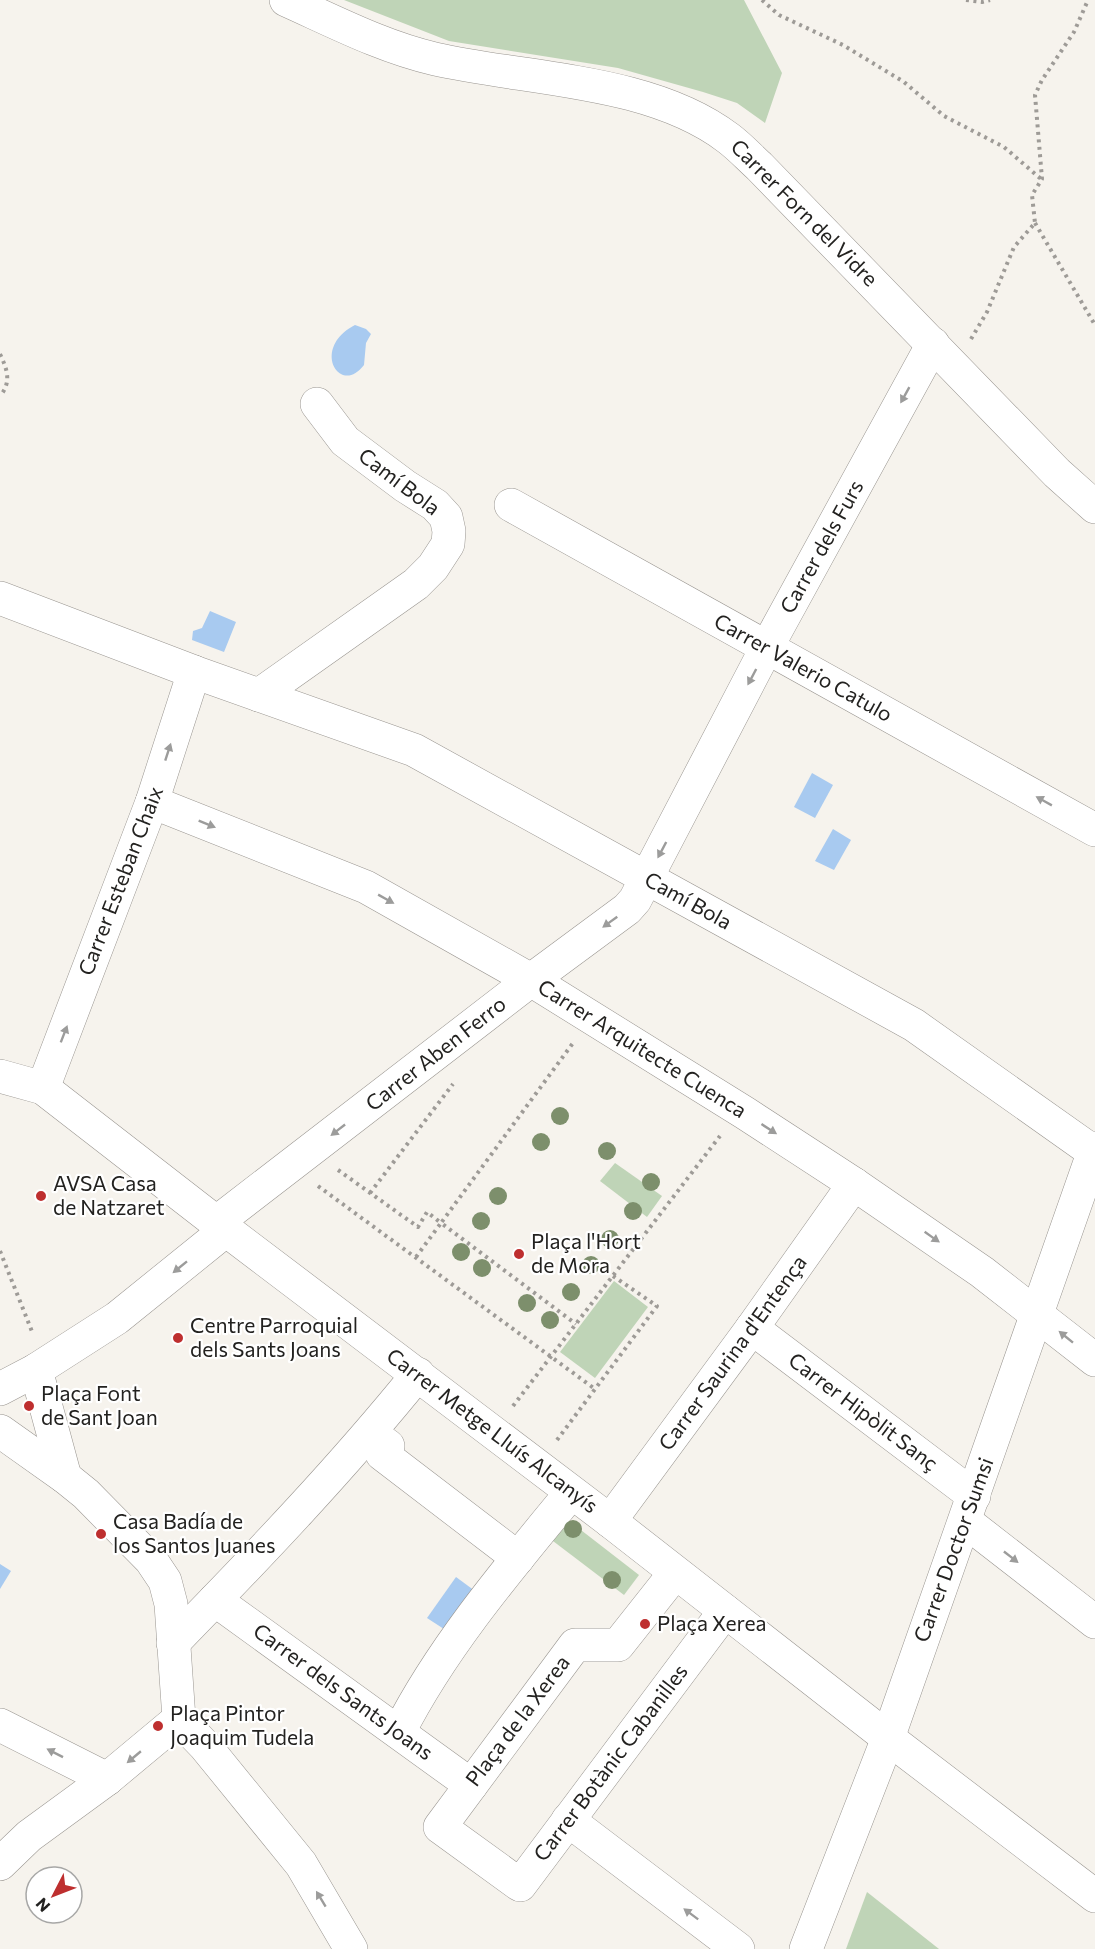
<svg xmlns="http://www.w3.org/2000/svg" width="1095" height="1949" viewBox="0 0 1095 1949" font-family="Commissioner,sans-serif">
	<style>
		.green { fill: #bfd4b7 }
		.water { fill: #a8caf0 }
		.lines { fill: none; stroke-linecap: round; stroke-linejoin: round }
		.minor-casing { stroke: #999590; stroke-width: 34 }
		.path { stroke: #9e9b97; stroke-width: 4; stroke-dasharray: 3 4.5; stroke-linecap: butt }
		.minor { stroke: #fff; stroke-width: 33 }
		.tree { fill: #7d8f6c }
		.oneway { fill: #9c9c9b }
		.poi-dot { fill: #be2f2f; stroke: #fff; stroke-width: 2 }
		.labels { text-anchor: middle; stroke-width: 4.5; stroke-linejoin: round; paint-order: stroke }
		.street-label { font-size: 21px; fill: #232220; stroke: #fff }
		.poi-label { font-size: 21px; fill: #232220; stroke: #fff; text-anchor: start }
	</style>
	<rect width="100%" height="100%" fill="#f6f3ed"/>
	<!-- green -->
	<g class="green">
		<path d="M 344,0 L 744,0 L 782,73 L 765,123 L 737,103 L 703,92 L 618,68 L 449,41 Z"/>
		<path d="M 615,1163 L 662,1196 L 647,1217 L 600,1181 Z"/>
		<path d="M 614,1281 L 648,1307 L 595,1378 L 560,1352 Z"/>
		<path d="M 568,1520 L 639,1575 L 624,1595 L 553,1541 Z"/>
		<path d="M 867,1892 L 939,1949 L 846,1949 Z"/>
	</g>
	<!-- water -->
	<g class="water">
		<path d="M 355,325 L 366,329 L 371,334 L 366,343 L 364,365 C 340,397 310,348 355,325 Z"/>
		<path d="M 210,611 L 236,622 L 224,652 L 192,640 L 193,631 L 202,628 Z"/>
		<path d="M 812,773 L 833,785 L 815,818 L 794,807 Z"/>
		<path d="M 833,829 L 851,840 L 834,870 L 815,861 Z"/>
		<path d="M 0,1564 L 11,1571 L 0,1589 Z"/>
		<path d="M 456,1577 L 475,1591 L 447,1631 L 427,1618 Z"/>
	</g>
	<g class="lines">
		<defs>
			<g id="minor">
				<path d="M 286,0 C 335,22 383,47 435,59 C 528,80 650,79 728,138 C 739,146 749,157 759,166 L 1057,473 L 1095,507"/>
				<path d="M 511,505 L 1095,830"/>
				<path d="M 0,598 L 194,672 L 414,750 L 914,1025 L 1095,1153"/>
				<path d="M 259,695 L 416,584 L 433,567 L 448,544 L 449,531 L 446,517 L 435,505 L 405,486 L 345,441 L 317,404"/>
				<path d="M 152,802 L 366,887 L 531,980 L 745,1113 L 854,1184 L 982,1272 L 1095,1360"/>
				<path d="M 0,1076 L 43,1088 L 226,1230 L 610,1521 L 888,1738 L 1095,1896"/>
				<path d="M 43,1088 L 152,802 L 194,672"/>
				<path d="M 217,1222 L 531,980 L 627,909 L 635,900 L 767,647 L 933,344"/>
				<path d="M 752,1328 L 974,1496"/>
				<path d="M 36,1370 L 65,1477"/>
				<path d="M 0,1389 L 36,1370 L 117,1318 L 226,1230"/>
				<path d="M 0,1431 L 65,1477 L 86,1494 L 151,1560 L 165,1581 L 171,1604 L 179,1719"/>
				<path d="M 370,1433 L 388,1446 L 382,1454 L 518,1558"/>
				<path d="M 610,1521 L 752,1328 L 854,1184"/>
				<path d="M 965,1521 L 1095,1622"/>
				<path d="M 675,1573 L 618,1645 L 575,1645 L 440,1827 L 520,1885 L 725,1611"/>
				<path d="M 215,1600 L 471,1785"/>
				<path d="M 173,1643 C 258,1556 342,1468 418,1374"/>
				<path d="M 179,1719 L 205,1746 L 301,1864 L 351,1949"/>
				<path d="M 0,1725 L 107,1779"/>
				<path d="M 399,1732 C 442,1647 510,1567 571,1493"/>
				<path d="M 568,1820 L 738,1949"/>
				<path d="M 0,1864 L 29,1836 L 107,1779 L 179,1719"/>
				<path d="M 806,1949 L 888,1738 L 1095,1148"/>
			</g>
		</defs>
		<!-- minor casing -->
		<use href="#minor" class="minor-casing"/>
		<!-- path -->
		<g class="path">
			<path d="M 762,0 L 779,15 L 843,45 L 904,82 L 944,116 L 1004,147 L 1041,179"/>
			<path d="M 966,0 L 982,2 L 990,0"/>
			<path d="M 1035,223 L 1095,325"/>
			<path d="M 971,339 L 987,312 L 1014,247 L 1035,223 L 1032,195 L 1042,179 L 1035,95 L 1042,80 L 1074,32 L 1088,0"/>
			<path d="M 0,354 C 7,369 12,382 0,396"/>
			<path d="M 338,1170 L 418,1227 L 427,1212 L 441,1223 L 573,1043"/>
			<path d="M 318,1186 L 595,1389"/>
			<path d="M 370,1193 L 453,1084"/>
			<path d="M 0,1251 L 33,1334"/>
			<path d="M 416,1257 L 441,1223 L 576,1324"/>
			<path d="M 513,1406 L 720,1136"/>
			<path d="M 557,1440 L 657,1306 L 613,1276"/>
		</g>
		<!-- minor -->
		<use href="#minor" class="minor"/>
	</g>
	<!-- trees -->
	<g class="tree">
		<circle cx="560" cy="1116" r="9"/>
		<circle cx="541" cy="1142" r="9"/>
		<circle cx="607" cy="1151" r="9"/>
		<circle cx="651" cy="1182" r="9"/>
		<circle cx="498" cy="1196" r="9"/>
		<circle cx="633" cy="1211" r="9"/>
		<circle cx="481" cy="1221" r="9"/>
		<circle cx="610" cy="1239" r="9"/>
		<circle cx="461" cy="1252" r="9"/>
		<circle cx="591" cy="1265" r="9"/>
		<circle cx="482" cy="1268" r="9"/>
		<circle cx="571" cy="1292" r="9"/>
		<circle cx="527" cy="1303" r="9"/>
		<circle cx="550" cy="1320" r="9"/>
		<circle cx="573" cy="1529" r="9"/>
		<circle cx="612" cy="1580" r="9"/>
	</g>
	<!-- one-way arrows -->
	<defs><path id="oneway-solid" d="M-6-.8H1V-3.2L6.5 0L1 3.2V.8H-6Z" transform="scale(1.5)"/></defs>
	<g class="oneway">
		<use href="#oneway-solid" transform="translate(905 395) rotate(119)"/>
		<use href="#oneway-solid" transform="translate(752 677) rotate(118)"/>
		<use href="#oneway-solid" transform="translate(168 752) rotate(-72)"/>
		<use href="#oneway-solid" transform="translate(1044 801) rotate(-151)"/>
		<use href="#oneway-solid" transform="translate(207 824) rotate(22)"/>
		<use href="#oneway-solid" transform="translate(662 850) rotate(118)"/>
		<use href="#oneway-solid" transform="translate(386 899) rotate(29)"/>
		<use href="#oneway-solid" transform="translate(610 922) rotate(144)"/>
		<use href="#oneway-solid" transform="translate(64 1034) rotate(-69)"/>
		<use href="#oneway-solid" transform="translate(769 1129) rotate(33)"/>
		<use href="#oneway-solid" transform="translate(338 1130) rotate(142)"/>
		<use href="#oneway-solid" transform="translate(932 1237) rotate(35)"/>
		<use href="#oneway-solid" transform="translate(180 1267) rotate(141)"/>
		<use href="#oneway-solid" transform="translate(1066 1337) rotate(-141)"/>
		<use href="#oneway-solid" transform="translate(1011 1557) rotate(38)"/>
		<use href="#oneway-solid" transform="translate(55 1753) rotate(-153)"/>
		<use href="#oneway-solid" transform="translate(134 1757) rotate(140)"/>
		<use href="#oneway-solid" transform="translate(321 1899) rotate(-121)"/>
		<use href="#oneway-solid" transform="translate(691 1914) rotate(-143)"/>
	</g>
	<!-- markers -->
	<g class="poi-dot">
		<circle cx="41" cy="1196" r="6"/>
		<circle cx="519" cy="1254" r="6"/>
		<circle cx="178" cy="1338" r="6"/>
		<circle cx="29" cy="1406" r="6"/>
		<circle cx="101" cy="1534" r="6"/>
		<circle cx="645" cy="1624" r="6"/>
		<circle cx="158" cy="1726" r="6"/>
	</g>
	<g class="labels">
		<!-- street labels -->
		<g class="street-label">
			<text transform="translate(804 213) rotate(45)" y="7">Carrer Forn del Vidre</text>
			<text transform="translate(399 482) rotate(37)" y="7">Camí Bola</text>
			<text transform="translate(822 547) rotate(-61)" y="7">Carrer dels Furs</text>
			<text transform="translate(803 668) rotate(29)" y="7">Carrer Valerio Catulo</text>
			<text transform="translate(121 881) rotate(-69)" y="7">Carrer Esteban Chaix</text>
			<text transform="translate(688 901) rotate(29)" y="7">Camí Bola</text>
			<text transform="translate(642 1049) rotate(32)" y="7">Carrer Arquitecte Cuenca</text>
			<text transform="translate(436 1054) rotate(-38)" y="7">Carrer Aben Ferro</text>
			<text transform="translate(733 1353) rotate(-54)" y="7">Carrer Saurina d'Entença</text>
			<text transform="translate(863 1412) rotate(37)" y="7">Carrer Hipòlit Sanç</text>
			<text transform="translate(492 1431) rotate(37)" y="7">Carrer Metge Lluís Alcanyís</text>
			<text transform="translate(954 1550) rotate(-70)" y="7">Carrer Doctor Sumsi</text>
			<text transform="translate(343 1692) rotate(36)" y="7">Carrer dels Sants Joans</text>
			<text transform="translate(518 1721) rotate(-53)" y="7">Plaça de la Xerea</text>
			<text transform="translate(611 1763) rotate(-53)" y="7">Carrer Botànic Cabanilles</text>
		</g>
		<!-- poi labels -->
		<g class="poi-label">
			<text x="53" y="1191">AVSA Casa<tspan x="53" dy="24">de Natzaret</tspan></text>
			<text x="531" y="1249">Plaça l'Hort<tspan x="531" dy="24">de Mora</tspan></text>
			<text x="190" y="1333">Centre Parroquial<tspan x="190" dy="24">dels Sants Joans</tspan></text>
			<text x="41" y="1401">Plaça Font<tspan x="41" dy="24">de Sant Joan</tspan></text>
			<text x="113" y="1529">Casa Badía de<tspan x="113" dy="24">los Santos Juanes</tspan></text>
			<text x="657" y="1631">Plaça Xerea</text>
			<text x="170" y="1721">Plaça Pintor<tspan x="170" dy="24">Joaquim Tudela</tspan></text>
		</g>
	</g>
	<!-- north arrow -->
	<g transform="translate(54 1895) rotate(228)"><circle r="28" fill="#ffffff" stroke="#a7a7a6" stroke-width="1.5"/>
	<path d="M0-4.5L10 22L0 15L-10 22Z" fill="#be2f2f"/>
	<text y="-9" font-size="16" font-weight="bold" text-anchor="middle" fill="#232220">N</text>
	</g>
</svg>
